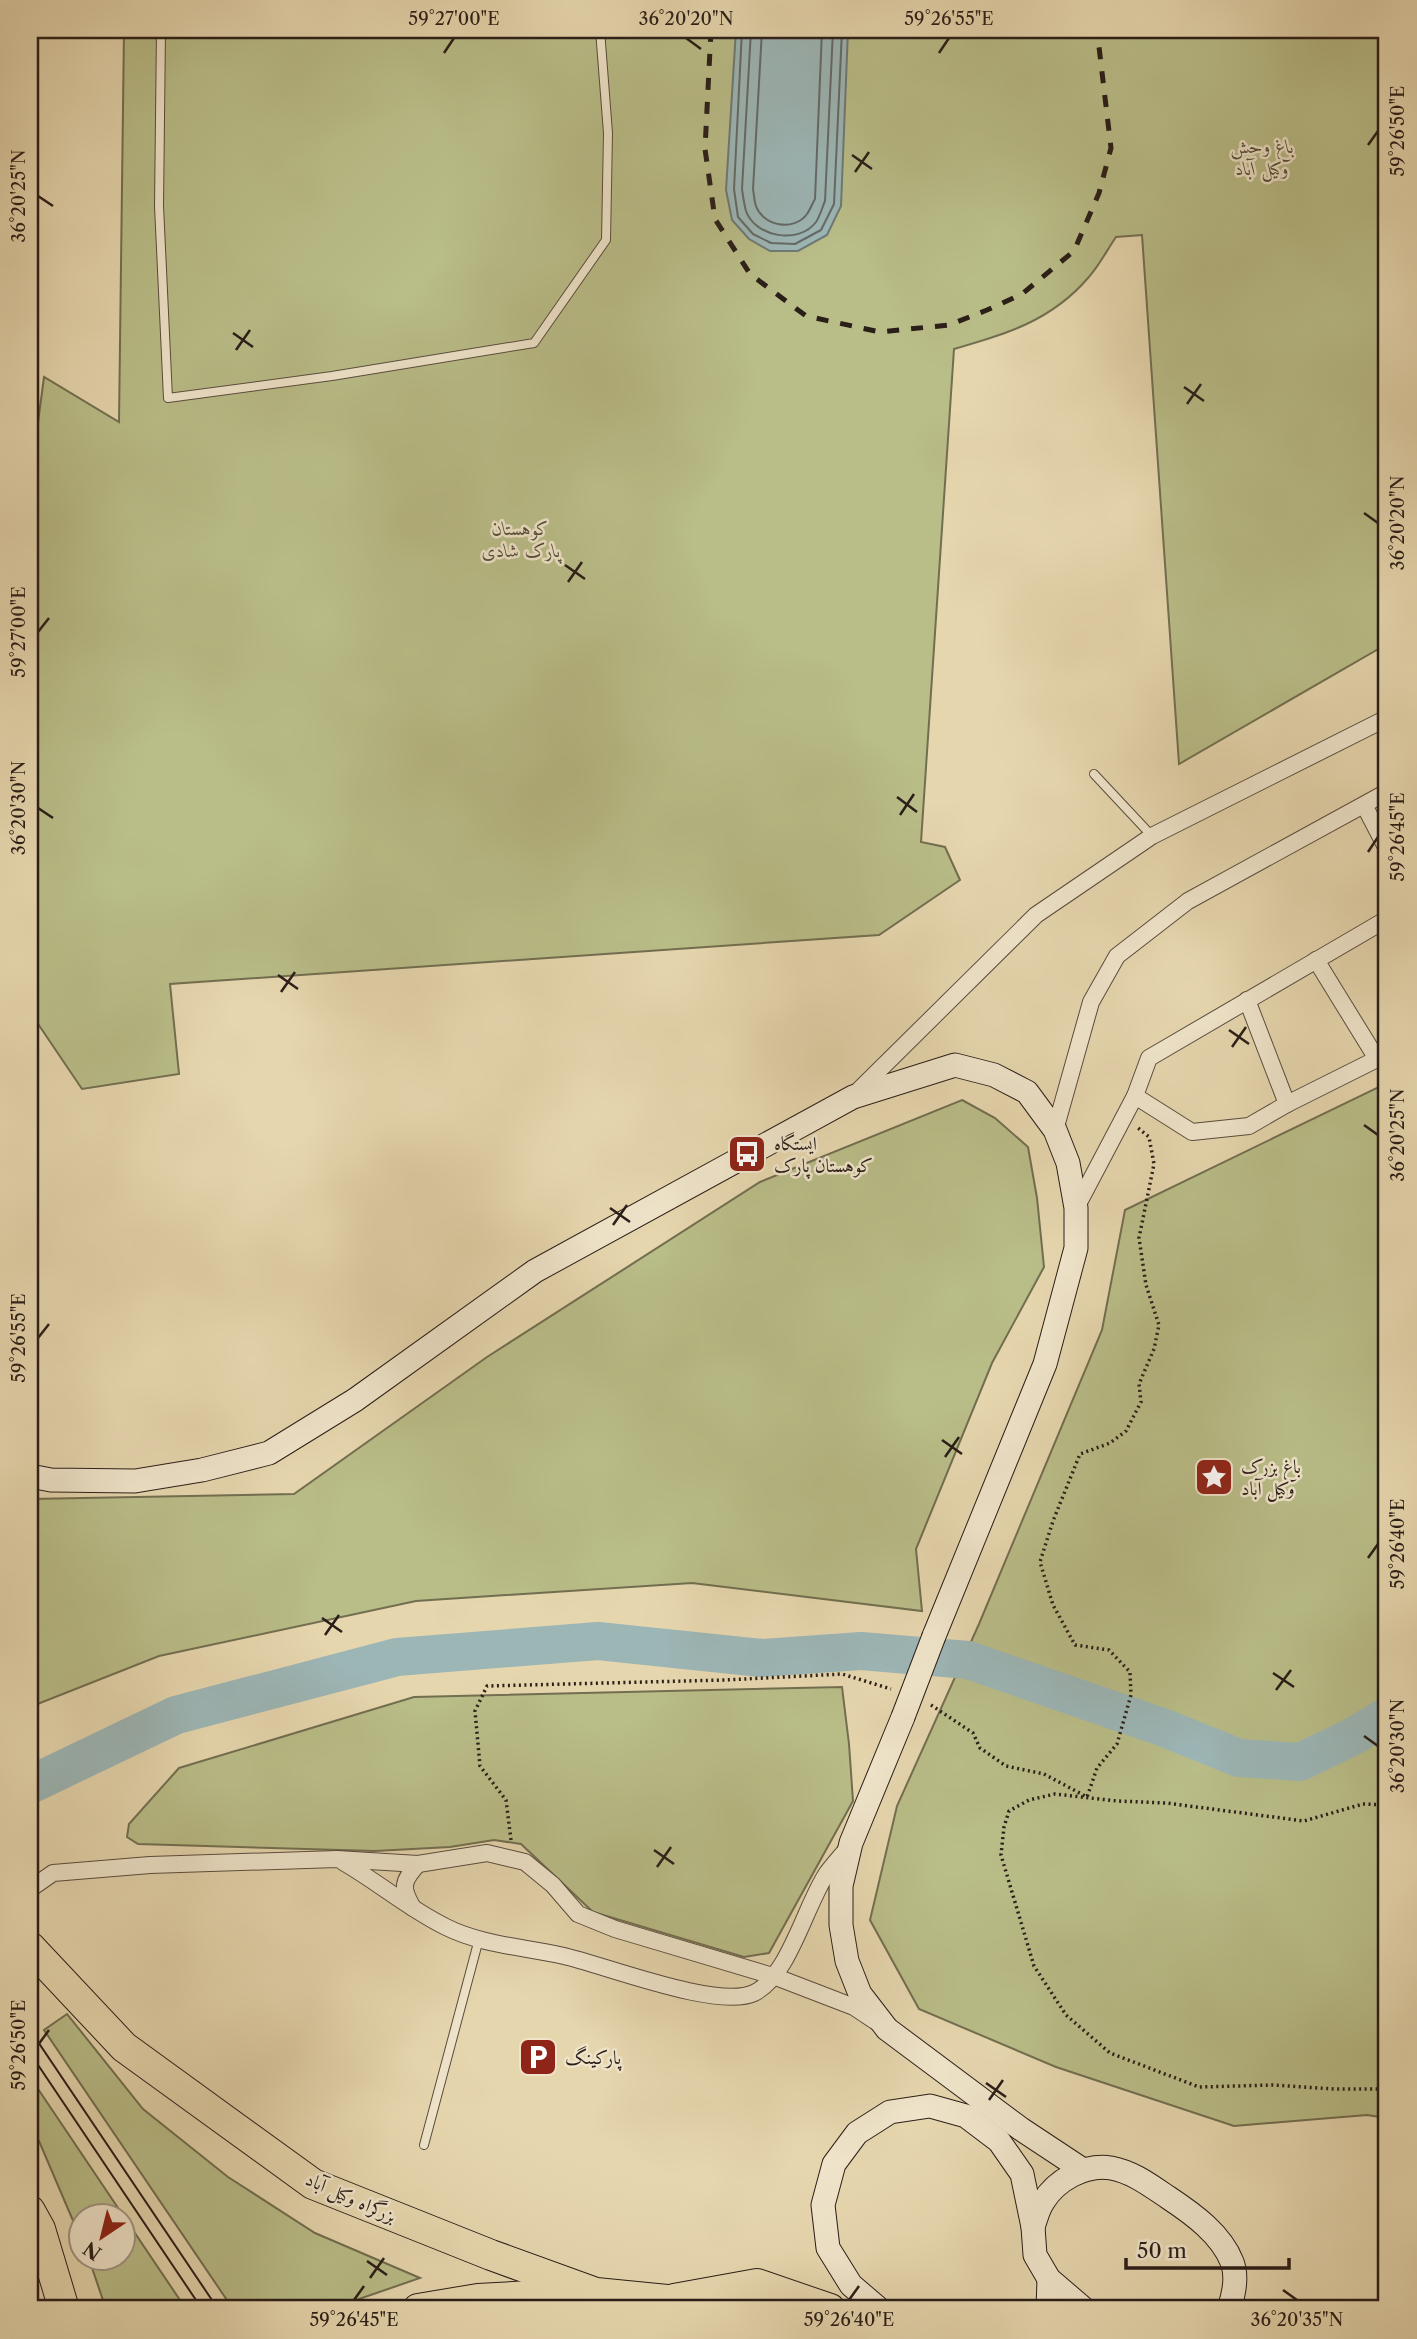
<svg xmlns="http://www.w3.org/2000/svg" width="1417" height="2339" viewBox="0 0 1417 2339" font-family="'Libre Caslon Text',Amiri,serif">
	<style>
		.green { fill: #b9bd88; stroke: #726e50; stroke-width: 2 }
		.water { fill: #9cb6b6; stroke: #6e7977; stroke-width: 2 }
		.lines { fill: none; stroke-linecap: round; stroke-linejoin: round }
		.shore { stroke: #636a67; stroke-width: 2 }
		.river { stroke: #9cb6b6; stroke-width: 38 }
		.lane-casing { stroke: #594c3e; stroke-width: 10 }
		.street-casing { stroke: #594c3e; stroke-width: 18 }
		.secondary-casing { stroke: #2a1e18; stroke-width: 25 }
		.highway-casing { stroke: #2a1e18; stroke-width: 32 }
		.path { stroke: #2a1e18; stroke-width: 3.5; stroke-dasharray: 2 3.5; stroke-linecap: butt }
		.lane { stroke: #efe4ca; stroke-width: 8 }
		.street { stroke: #efe4ca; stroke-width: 16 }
		.secondary { stroke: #efe4ca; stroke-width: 23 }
		.highway { stroke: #e6d6ae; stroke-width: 30 }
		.tram { stroke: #2a1e18; stroke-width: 2 }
		.rail { stroke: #2a1e18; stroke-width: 5; stroke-dasharray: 12 12; stroke-linecap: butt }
		.secondary-bridge-casing { stroke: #2a1e18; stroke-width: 25; stroke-linecap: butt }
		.secondary-bridge { stroke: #efe4ca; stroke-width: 23 }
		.ticks { fill: none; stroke: #2a1e18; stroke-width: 2.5 }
		.labels { text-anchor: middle; stroke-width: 5; stroke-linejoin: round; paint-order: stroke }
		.park-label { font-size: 19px; font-style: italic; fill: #554e3a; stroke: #efe4ca }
		.poi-label { font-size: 19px; fill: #2a1e18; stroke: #efe4ca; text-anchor: start }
		.street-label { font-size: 19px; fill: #2a1e18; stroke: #efe4ca }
		.neatline { fill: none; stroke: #2a1e18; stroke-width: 2.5 }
		.ticks-label { font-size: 18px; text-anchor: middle; fill: #2a1e18 }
	</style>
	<rect width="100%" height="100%" fill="#e6d6ae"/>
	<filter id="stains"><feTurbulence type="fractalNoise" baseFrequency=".00286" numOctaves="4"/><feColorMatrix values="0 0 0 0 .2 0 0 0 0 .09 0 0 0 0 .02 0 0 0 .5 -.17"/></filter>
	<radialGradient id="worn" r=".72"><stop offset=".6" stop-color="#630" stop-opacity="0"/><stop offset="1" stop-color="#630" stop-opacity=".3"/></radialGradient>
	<!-- green -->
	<g class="green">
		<path d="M 124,30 L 1387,30 L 1387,644 L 1179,764 L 1142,235 L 1116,237 C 1107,250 1099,266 1088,278 C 1051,321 1006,334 954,349 L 921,842 L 945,847 L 960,880 L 879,935 L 170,984 L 179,1074 L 82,1089 L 30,1012 L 30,483 L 44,377 L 119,422 Z"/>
		<path d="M 1387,1083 L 1387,2118 L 1367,2115 L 1234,2126 L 1056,2067 L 919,2009 L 870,1920 L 897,1806 L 979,1624 L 1102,1330 L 1125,1210 Z"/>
		<path d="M 962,1100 L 995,1118 L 1028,1147 L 1037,1198 L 1044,1267 L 992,1363 L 916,1549 L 922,1611 L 692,1583 L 416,1601 L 159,1656 L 30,1707 L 30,1499 L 294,1494 L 487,1357 L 760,1182 Z"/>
		<path d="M 842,1687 L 849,1744 L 853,1801 L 769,1953 L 744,1957 L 593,1912 L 521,1844 L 494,1840 L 450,1847 L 375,1851 L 138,1844 L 127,1837 L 129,1824 L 179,1768 L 414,1697 Z"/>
		<path d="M 67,2014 L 143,2109 L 228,2177 L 315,2233 L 420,2278 L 330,2309 L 233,2309 L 44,2030 Z"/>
		<path d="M 30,2077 L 186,2309 L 106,2309 L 89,2259 L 122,2258 L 122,2216 L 80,2216 L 80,2237 L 39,2141 L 30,2125 Z"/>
	</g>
	<!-- water -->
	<path class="water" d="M 736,30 L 848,30 L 841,206 L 827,235 L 798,251 L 770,251 L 749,239 L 732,220 L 726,190 Z"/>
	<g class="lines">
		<!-- shore -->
		<g class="shore">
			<path d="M 742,30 L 734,189 L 738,217 L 753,234 L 771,243 L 795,244 L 821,230 L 834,204 L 842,30"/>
			<path d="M 751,30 L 742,189 C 743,196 744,204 746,211 C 755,237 799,245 816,222 C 820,216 822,208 825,201 L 833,30"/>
			<path d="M 762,30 L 753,189 C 754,194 754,201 756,206 C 763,226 794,232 807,214 C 810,210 812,204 815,199 L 822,30"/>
		</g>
		<!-- river -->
		<path class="river" d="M 30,1785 L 176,1715 L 397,1657 L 598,1641 L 761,1658 L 861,1651 L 968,1660 L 1162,1727 L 1239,1758 L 1300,1762 L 1352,1737 L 1387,1716"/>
		<defs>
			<g id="lane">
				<path d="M 161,30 L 159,206 L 168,398 L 332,376 L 534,343 L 606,240 L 608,133 L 600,30"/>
				<path d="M 1094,774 L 1152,836"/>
				<path d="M 424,2145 L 479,1939"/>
			</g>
			<g id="street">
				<path d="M 1364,805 L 1387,849"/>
				<path d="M 1316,960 L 1377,1059"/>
				<path d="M 1247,1000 L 1287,1104"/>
				<path d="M 854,1095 L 1036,915 L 1152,836 L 1387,718"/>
				<path d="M 1135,1096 L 1192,1132 L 1249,1126 L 1287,1104 L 1387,1054"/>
				<path d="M 1055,1130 L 1091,1002 L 1117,956 L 1188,901 L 1387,792"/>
				<path d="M 1076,1208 L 1135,1096 L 1149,1058 L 1387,919"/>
				<path d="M 343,1862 C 378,1882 409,1909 446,1927 C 482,1945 524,1947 564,1956 C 604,1965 718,2010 754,1993 C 789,1976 805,1906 827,1873 C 833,1865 840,1857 847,1849"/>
				<path d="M 30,1889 L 53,1873 L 150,1865 L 337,1859 L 418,1864 L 487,1853 L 525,1862 L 553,1885 L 578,1914 L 615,1929 L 776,1977 L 854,2007 L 875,2021"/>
				<path d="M 413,1908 C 401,1887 402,1882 418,1864"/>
			</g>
			<g id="secondary">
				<path d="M 30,1476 L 51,1480 L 135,1481 L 202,1470 L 269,1453 L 355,1400 L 535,1271 L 853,1097 L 955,1065 L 994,1075 L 1027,1092 L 1055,1130 L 1068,1163 L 1076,1208 L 1076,1248 L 1045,1364 L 934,1636"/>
				<path d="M 903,1717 L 851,1843 L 841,1886 L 841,1925 L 847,1961 L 860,1994 L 887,2029 L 1021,2129 L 1083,2170"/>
				<path d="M 1033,2227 C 1036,2219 1038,2209 1043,2202 C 1056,2180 1085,2164 1111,2168 C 1133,2172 1151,2186 1169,2198 C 1193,2214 1221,2234 1232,2262 C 1238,2277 1234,2294 1229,2309"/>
				<path d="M 879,2309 L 851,2285 L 828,2248 L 823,2205 L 834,2164 L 857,2133 L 890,2112 L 930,2106 L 966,2116 L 999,2141 L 1022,2174 L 1033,2227 L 1035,2255 L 1049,2279 L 1084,2309"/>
				<path d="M 1048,2309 L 1049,2279"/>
			</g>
			<g id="highway">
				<path d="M 30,1947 L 124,2047 L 313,2184 L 491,2255 L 596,2293 L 667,2300 L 700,2309"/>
				<path d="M 30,2211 L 40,2229 L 64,2309"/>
				<path d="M 674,2299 L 757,2284 L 830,2309"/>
				<path d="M 418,2309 L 478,2299 L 582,2293"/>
			</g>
		</defs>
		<!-- lane casing -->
		<use href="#lane" class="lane-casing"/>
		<!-- street casing -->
		<use href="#street" class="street-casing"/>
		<!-- secondary casing -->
		<use href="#secondary" class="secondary-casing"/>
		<!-- highway casing -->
		<use href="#highway" class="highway-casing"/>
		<!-- path -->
		<g class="path">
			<path d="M 931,1705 L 973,1733 L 980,1748 L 1006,1766 L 1044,1774 L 1087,1797 L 1097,1768 L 1117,1744 L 1131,1695 L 1130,1672 L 1109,1650 L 1075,1645 L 1053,1605 L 1040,1562 L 1053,1521 L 1080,1454 L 1110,1443 L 1126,1431 L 1141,1402 L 1139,1384 L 1154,1349 L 1159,1325 L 1146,1285 L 1139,1238 L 1154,1164 L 1149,1137 L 1138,1128"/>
			<path d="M 1387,1805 L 1363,1804 L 1304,1821 L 1166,1803 L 1117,1801 L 1055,1794 L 1029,1800 L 1009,1811 L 1004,1827 L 1001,1855 L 1034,1966 L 1066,2015 L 1110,2053 L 1199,2087 L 1273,2085 L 1334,2089 L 1387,2089"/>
			<path d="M 511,1840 L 506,1800 L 480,1766 L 475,1711 L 487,1686 L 725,1680 L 842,1674 L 891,1689"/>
		</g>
		<!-- lane -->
		<use href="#lane" class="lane"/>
		<!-- street -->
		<use href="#street" class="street"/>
		<!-- secondary -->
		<use href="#secondary" class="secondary"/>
		<!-- highway -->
		<use href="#highway" class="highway"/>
		<!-- tram -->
		<g class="tram">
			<path d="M 30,2030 L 218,2309"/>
			<path d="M 30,2053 L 202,2309"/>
		</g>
		<!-- rail -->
		<path class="rail" d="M 711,30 L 705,149 L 715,219 L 750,274 L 806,316 L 880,332 L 949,325 L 987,310 L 1022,294 L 1074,251 L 1099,193 L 1111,148 L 1097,30"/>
		<defs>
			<path id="secondary-bridge" d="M 903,1717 L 934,1636"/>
		</defs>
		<!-- secondary-bridge casing -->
		<use href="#secondary-bridge" class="secondary-bridge-casing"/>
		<!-- secondary-bridge -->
		<use href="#secondary-bridge" class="secondary-bridge"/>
	</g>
	<!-- ticks -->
	<path class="ticks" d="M 686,38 L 701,49M 444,53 L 454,38M 939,53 L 949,38M 1368,145 L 1378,131M 852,155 L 872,169M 855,172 L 869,152M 38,196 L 53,206M 233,333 L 253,347M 236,350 L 250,330M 1184,387 L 1204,401M 1187,404 L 1201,384M 1364,513 L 1378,523M 565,565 L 585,579M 568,582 L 582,562M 38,632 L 49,618M 897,797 L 917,812M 38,808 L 53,818M 900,815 L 914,794M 1368,852 L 1378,837M 278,975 L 298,989M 281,992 L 295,972M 1229,1030 L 1249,1044M 1232,1047 L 1246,1027M 1364,1125 L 1378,1135M 610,1208 L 630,1222M 613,1225 L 627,1205M 38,1338 L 49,1324M 942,1440 L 962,1454M 945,1457 L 959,1437M 1368,1558 L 1378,1544M 322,1618 L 342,1632M 325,1635 L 339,1615M 1273,1673 L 1294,1687M 1276,1690 L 1291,1670M 1364,1736 L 1378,1746M 654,1850 L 674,1864M 657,1867 L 671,1847M 38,2045 L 49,2030M 986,2083 L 1006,2097M 989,2100 L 1003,2080M 367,2261 L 387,2275M 370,2278 L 384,2258M 1283,2290 L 1297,2300M 354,2300 L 364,2286M 849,2300 L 859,2286"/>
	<!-- icons -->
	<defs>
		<symbol id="bus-square" viewBox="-11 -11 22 22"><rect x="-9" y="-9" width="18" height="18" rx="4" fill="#8f2418" stroke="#efe4ca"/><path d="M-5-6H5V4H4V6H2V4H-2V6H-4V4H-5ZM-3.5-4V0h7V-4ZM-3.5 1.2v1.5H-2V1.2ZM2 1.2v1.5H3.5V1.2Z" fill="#fff"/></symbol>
		<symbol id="sight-square" viewBox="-11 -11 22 22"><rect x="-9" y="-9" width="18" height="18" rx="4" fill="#8f2418" stroke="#efe4ca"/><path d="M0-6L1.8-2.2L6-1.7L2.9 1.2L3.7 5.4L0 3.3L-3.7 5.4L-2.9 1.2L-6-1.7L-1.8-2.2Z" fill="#fff"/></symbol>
		<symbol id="parking-square" viewBox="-11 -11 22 22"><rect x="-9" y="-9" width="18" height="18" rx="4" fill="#8f2418" stroke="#efe4ca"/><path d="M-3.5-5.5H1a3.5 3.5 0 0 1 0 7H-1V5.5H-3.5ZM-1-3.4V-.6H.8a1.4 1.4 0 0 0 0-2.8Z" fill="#fff"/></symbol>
	</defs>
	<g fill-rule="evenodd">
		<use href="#bus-square" x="725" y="1132" width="44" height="44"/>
		<use href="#sight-square" x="1192" y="1455" width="44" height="44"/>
		<use href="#parking-square" x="516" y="2035" width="44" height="44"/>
	</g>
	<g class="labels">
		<!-- park labels -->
		<g class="park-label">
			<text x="1262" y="153">باغ وحش<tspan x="1262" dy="22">وکیل آباد</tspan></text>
			<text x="521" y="535">کوهستان<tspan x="521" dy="22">پارک شادی</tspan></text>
		</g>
		<!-- poi labels -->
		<g class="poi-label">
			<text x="774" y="1150">ایستگاه<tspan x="774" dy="22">کوهستان پارک</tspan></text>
			<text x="1241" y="1473">باغ بزرک<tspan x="1241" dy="22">وکیل آباد</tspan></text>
			<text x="565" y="2064">پارکینگ</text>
		</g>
		<!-- street labels -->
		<g class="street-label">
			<text transform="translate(351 2197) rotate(24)" y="7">بزرگراه وکیل آباد</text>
		</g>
	</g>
	<!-- margin -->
	<rect width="1417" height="2339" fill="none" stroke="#e6d6ae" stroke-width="77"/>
	<!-- north arrow -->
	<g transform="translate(102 2237) rotate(215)"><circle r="33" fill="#efe4ca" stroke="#a09583" stroke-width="2"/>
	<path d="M0-5L12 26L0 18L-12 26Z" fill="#8f2418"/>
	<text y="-10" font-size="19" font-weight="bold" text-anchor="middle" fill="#2a1e18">N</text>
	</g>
	<!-- scale -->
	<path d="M1126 2258v10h163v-10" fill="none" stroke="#2a1e18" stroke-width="3.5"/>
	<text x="1137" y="2258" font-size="21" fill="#2a1e18" stroke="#efe4ca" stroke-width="5" paint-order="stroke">50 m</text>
	<rect x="38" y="38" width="1340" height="2262" class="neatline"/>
	<g class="ticks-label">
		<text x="454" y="25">59°27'00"E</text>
		<text x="686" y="25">36°20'20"N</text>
		<text x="949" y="25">59°26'55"E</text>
		<text transform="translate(1398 131) rotate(-90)" y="6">59°26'50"E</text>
		<text transform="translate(19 196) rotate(-90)" y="6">36°20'25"N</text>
		<text transform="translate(1398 523) rotate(-90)" y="6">36°20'20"N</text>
		<text transform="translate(19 632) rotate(-90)" y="6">59°27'00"E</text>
		<text transform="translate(19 808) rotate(-90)" y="6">36°20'30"N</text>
		<text transform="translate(1398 837) rotate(-90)" y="6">59°26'45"E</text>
		<text transform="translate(1398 1135) rotate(-90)" y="6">36°20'25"N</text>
		<text transform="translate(19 1338) rotate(-90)" y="6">59°26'55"E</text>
		<text transform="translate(1398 1544) rotate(-90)" y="6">59°26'40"E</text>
		<text transform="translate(1398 1746) rotate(-90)" y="6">36°20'30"N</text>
		<text transform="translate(19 2045) rotate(-90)" y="6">59°26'50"E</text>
		<text x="354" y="2326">59°26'45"E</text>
		<text x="849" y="2326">59°26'40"E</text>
		<text x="1297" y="2326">36°20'35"N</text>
	</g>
	<rect width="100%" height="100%" filter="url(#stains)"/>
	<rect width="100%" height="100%" fill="url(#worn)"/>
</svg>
